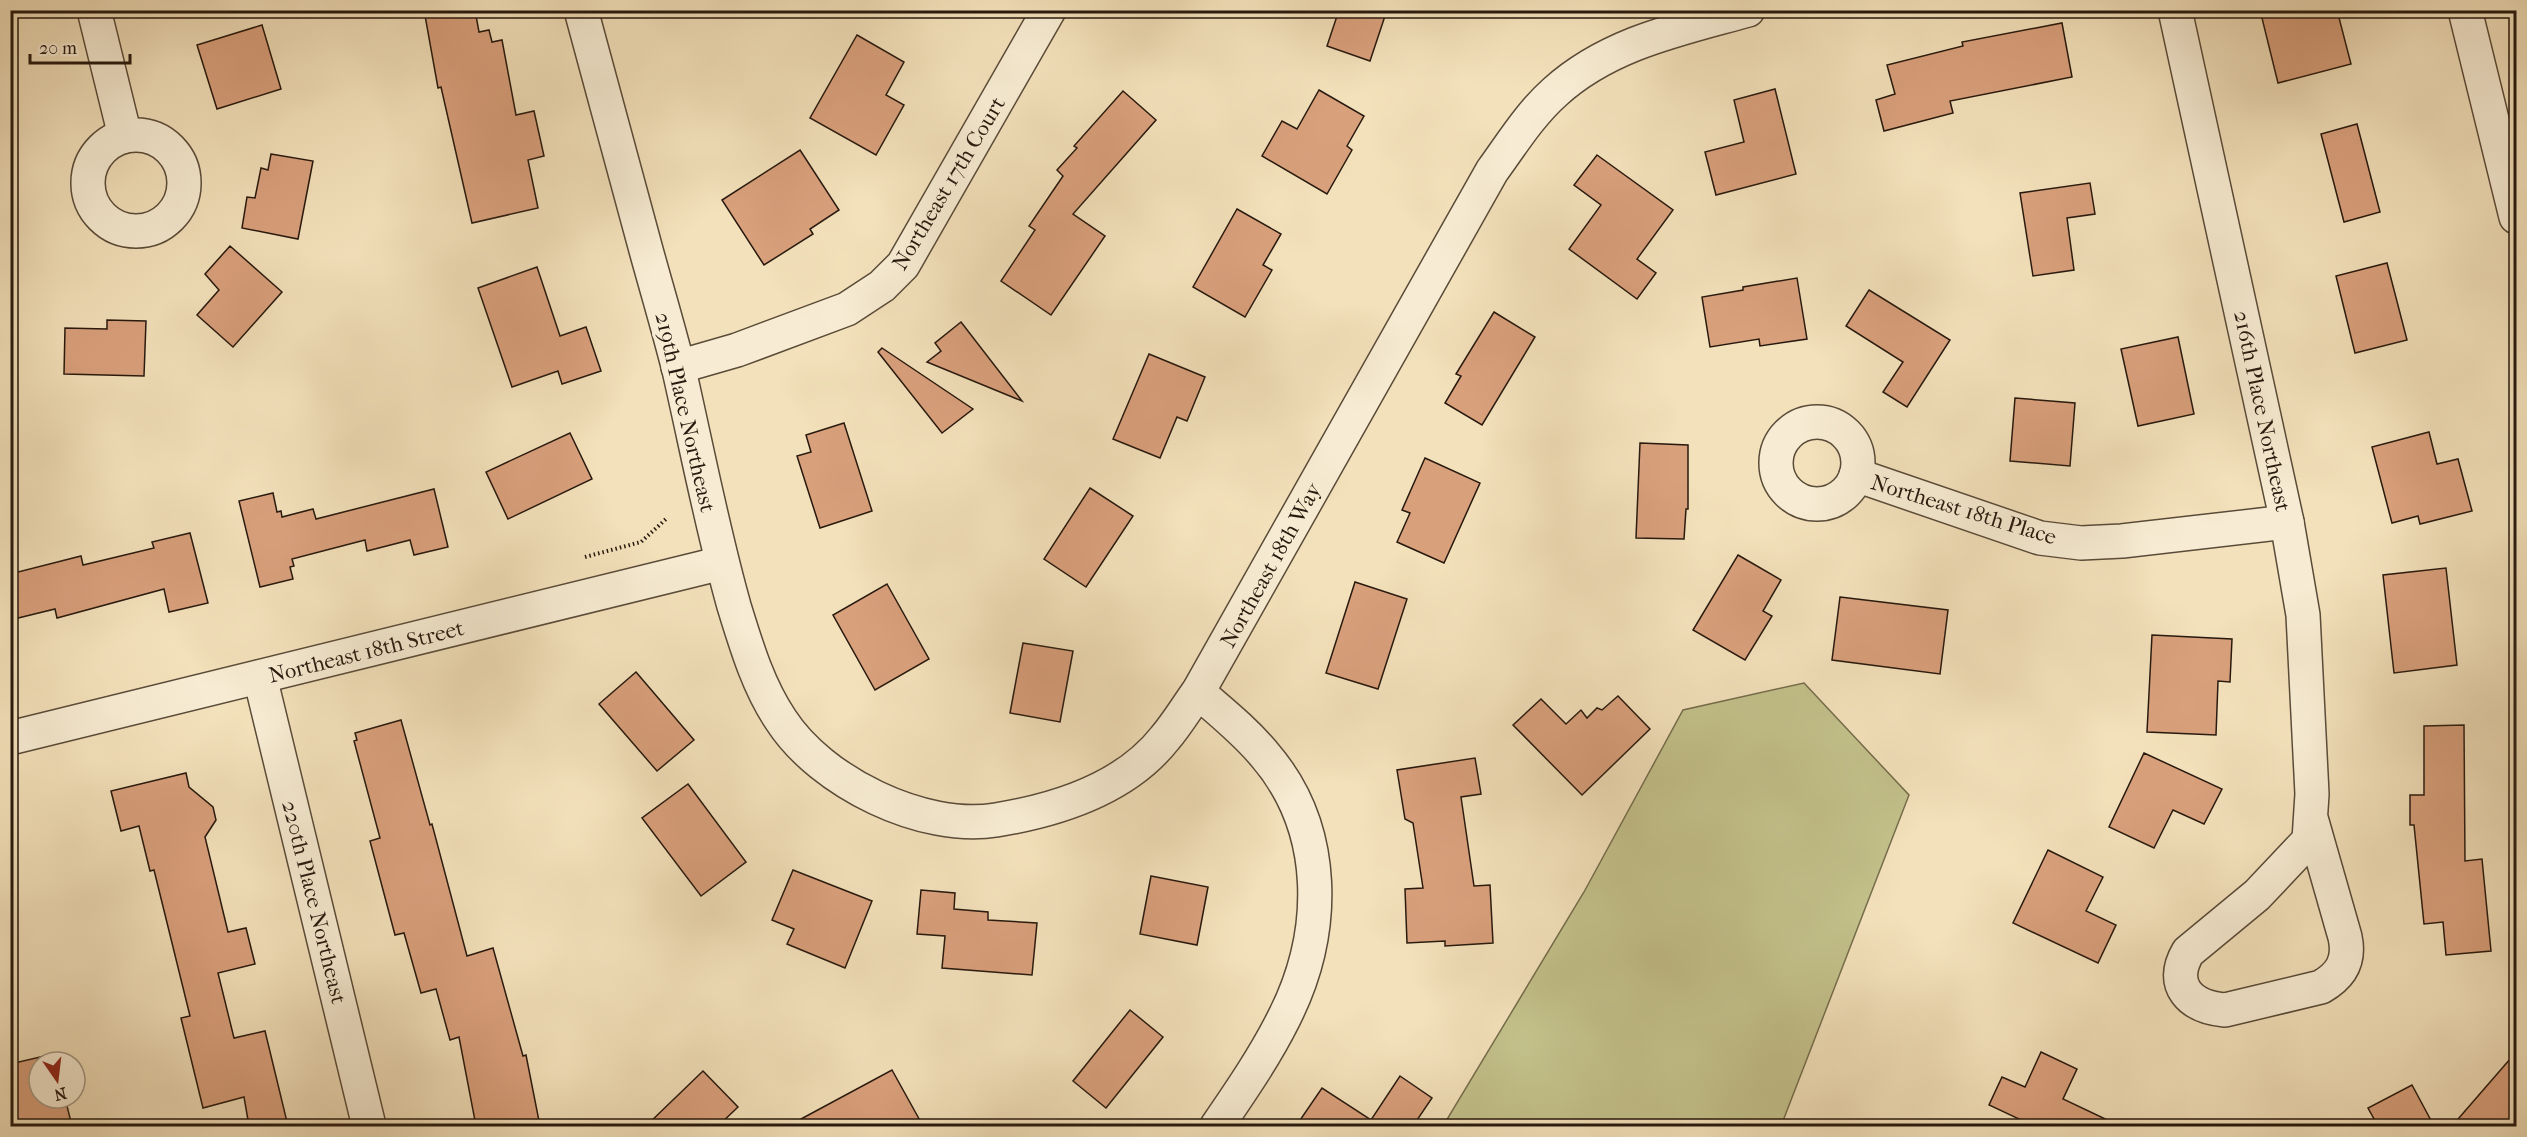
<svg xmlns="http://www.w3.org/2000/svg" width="2527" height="1137" viewBox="0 0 2527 1137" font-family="'IM FELL French Canon',serif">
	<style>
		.green { fill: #c3c18b; stroke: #756d4c; stroke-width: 1.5 }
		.building { fill: #d9a07c; stroke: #27190e; stroke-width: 1.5 }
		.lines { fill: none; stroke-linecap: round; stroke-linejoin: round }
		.minor-casing { stroke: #5a4b39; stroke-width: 36 }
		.path { stroke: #27190e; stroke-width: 4; stroke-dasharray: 1.5 3; stroke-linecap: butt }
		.minor { stroke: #f7ecd3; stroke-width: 33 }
		.labels { text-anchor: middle; stroke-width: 6; stroke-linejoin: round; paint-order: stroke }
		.street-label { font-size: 22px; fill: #27190e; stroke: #f7ecd3 }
	</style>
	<rect width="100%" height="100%" fill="#f3e1bb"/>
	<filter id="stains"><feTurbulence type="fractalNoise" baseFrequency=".00333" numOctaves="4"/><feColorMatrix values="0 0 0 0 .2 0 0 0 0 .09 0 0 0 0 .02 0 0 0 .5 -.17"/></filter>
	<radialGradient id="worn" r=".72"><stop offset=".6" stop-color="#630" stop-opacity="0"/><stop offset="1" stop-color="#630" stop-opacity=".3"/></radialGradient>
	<!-- green -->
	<path class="green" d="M 1804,683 L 1909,795 L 1781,1126 L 1443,1126 L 1584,892 L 1683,710 Z"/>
	<!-- building -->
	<g class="building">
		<path d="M 424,10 L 475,10 L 479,32 L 489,30 L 492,42 L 502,40 L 516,115 L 534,111 L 544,156 L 528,160 L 538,208 L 472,223 L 441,87 L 438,88 Z"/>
		<path d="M 1339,10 L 1387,10 L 1370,61 L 1327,46 Z"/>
		<path d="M 2260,10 L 2337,10 L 2351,64 L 2278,83 Z"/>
		<path d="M 2062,23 L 2072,77 L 1950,101 L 1953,113 L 1884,131 L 1876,100 L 1895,94 L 1887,65 L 1963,46 L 1962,42 Z"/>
		<path d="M 262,25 L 281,89 L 217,109 L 197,45 Z"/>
		<path d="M 857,35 L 904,62 L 886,95 L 904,105 L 876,155 L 810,118 Z"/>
		<path d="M 1775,89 L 1796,174 L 1716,195 L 1705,152 L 1744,142 L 1734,100 Z"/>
		<path d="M 1319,90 L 1364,116 L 1347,146 L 1352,150 L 1327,194 L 1262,156 L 1282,121 L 1297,129 Z"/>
		<path d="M 1123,91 L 1156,120 L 1073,214 L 1105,236 L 1051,315 L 1001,281 L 1035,230 L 1029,226 L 1063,176 L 1057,170 L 1077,148 L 1074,146 Z"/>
		<path d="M 2357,124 L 2380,212 L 2344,222 L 2321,134 Z"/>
		<path d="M 800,150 L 839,210 L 810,229 L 813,234 L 764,265 L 722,200 Z"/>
		<path d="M 271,154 L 313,161 L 298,239 L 242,228 L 247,197 L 255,198 L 261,168 L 268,170 Z"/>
		<path d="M 1597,155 L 1673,210 L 1637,259 L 1656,273 L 1637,299 L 1569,249 L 1601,205 L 1574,185 Z"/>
		<path d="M 2090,183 L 2095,214 L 2067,218 L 2074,270 L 2033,276 L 2020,193 Z"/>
		<path d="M 1237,209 L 1281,234 L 1263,265 L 1272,270 L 1245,317 L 1193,287 Z"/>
		<path d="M 230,246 L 282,292 L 233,347 L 197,315 L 219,290 L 205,274 Z"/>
		<path d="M 2387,263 L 2407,340 L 2355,353 L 2336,276 Z"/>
		<path d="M 537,267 L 560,336 L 586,327 L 601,371 L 562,384 L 558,371 L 512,387 L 478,288 Z"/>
		<path d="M 1797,278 L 1807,339 L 1760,346 L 1759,339 L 1710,347 L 1702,297 L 1743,290 L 1743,287 Z"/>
		<path d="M 1869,290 L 1950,340 L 1907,407 L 1883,392 L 1903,362 L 1846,326 Z"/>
		<path d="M 1494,312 L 1535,337 L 1482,425 L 1445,403 L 1461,376 L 1456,374 Z"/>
		<path d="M 107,320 L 146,321 L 144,376 L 64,374 L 65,328 L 107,329 Z"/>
		<path d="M 961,322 L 978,344 L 1022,401 L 927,362 L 941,351 L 935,343 Z"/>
		<path d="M 2178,337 L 2194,414 L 2138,426 L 2121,349 Z"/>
		<path d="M 882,348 L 973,409 L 942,433 L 878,352 Z"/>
		<path d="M 1149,354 L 1205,377 L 1187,421 L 1177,417 L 1160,458 L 1113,439 Z"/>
		<path d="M 2015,398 L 2075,403 L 2070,466 L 2010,461 Z"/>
		<path d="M 844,423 L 872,511 L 820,528 L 797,456 L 811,452 L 806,435 Z"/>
		<path d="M 2429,432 L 2437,464 L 2458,459 L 2472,511 L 2420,524 L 2418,516 L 2392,523 L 2372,447 Z"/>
		<path d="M 570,433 L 592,479 L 508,519 L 486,472 Z"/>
		<path d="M 1640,443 L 1688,445 L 1688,509 L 1686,509 L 1684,539 L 1636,538 Z"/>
		<path d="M 1425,458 L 1480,483 L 1444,563 L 1397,542 L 1410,513 L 1402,510 Z"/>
		<path d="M 1090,488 L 1133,516 L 1086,587 L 1044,559 Z"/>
		<path d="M 434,489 L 448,547 L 414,555 L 410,540 L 367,551 L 365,540 L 292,559 L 294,566 L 290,567 L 293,579 L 260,587 L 239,501 L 273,493 L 277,512 L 281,511 L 282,517 L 313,509 L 316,519 Z"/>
		<path d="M 190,533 L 208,603 L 169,612 L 164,589 L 57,618 L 55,609 L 10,620 L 10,574 L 81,556 L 83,565 L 154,548 L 152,542 Z"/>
		<path d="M 1738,555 L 1781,580 L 1763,611 L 1772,616 L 1745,660 L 1693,630 Z"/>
		<path d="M 2446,568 L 2457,665 L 2394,673 L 2383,575 Z"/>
		<path d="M 1355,582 L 1407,599 L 1378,689 L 1326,673 Z"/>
		<path d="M 887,584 L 929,659 L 875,690 L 833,615 Z"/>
		<path d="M 1840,597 L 1948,610 L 1940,674 L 1832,660 Z"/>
		<path d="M 2152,635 L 2232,639 L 2230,682 L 2218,681 L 2216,735 L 2147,732 Z"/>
		<path d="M 1023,643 L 1073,651 L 1060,722 L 1010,713 Z"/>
		<path d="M 636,672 L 694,740 L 657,771 L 599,704 Z"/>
		<path d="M 1618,696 L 1650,729 L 1582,795 L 1513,725 L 1541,699 L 1566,724 L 1581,710 L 1587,718 L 1597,708 L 1602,710 Z"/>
		<path d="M 401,720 L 430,825 L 432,824 L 467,956 L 493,948 L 523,1056 L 526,1055 L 540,1126 L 476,1126 L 459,1037 L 450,1040 L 436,989 L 421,993 L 404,933 L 395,935 L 370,841 L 380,838 L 354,741 L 357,740 L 355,733 Z"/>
		<path d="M 2464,725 L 2465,861 L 2482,859 L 2491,951 L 2446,955 L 2443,922 L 2424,924 L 2414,825 L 2410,825 L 2410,795 L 2424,795 L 2424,726 Z"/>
		<path d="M 2144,753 L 2222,789 L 2204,824 L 2173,810 L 2154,848 L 2109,827 Z"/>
		<path d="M 1475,758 L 1481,794 L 1461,797 L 1474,886 L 1490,885 L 1493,943 L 1445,946 L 1445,941 L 1407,943 L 1405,889 L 1423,888 L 1413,823 L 1405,819 L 1397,770 Z"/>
		<path d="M 186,773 L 189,787 L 213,807 L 216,820 L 205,837 L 228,932 L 246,928 L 255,964 L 218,973 L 234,1038 L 265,1031 L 288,1126 L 249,1126 L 244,1097 L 203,1108 L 181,1018 L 190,1016 L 154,870 L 150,871 L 139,826 L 121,831 L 111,791 Z"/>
		<path d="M 688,784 L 746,862 L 701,896 L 642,818 Z"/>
		<path d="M 2048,850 L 2103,877 L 2086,911 L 2116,925 L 2098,963 L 2013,923 Z"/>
		<path d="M 793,870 L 872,901 L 845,968 L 787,944 L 794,929 L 772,920 Z"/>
		<path d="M 1151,876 L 1208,887 L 1197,945 L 1140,934 Z"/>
		<path d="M 921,890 L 955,893 L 954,909 L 988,912 L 988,920 L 1037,923 L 1032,975 L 942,968 L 945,936 L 917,934 Z"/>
		<path d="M 1130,1010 L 1163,1037 L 1106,1108 L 1073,1081 Z"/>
		<path d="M 2517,1051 L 2517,1126 L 2452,1126 Z"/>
		<path d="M 2041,1052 L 2077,1069 L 2063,1099 L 2120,1126 L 2034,1126 L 1989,1105 L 2002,1077 L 2025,1087 Z"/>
		<path d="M 49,1055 L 50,1062 L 39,1062 L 39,1098 L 65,1098 L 72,1126 L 16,1126 L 10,1104 L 10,1064 Z"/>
		<path d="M 892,1070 L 923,1126 L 788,1126 Z"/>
		<path d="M 703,1071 L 738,1107 L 718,1126 L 646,1126 Z"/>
		<path d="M 1400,1076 L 1432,1098 L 1413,1126 L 1296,1126 L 1322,1088 L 1371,1120 Z"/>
		<path d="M 2412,1085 L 2434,1126 L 2378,1126 L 2368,1108 Z"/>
	</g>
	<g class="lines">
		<defs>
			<g id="minor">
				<path d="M 94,10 L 125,136"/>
				<path d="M 581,10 C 602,90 624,170 646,250 C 657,290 669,330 679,370 C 697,449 712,528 734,606 C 746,645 758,686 781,720 C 821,782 923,832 996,820 C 1058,810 1125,789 1165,738 C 1177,724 1187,707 1198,692 L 1492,171 C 1511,145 1530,114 1555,92 C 1609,43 1680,29 1748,10"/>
				<path d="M 2175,10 L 2287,522 L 2303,615 L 2312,794 L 2309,840 L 2257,895 L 2188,952 C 2168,986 2191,1007 2225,1010 L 2321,987 C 2342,975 2350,960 2345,937 L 2311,818"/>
				<path d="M 2465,10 L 2516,217"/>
				<circle cx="136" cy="183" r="48"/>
				<path d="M 678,367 L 737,350 L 847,309 L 882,286 L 903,265 L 1049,10"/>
				<circle cx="1817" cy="463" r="41"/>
				<path d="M 1856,475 L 2040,538 L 2081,543 L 2122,541 L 2287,522"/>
				<path d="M 260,677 L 369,1126"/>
				<path d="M 1198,692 C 1221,712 1245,731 1264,754 C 1329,829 1327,933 1284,1018 C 1265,1056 1241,1091 1217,1126"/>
				<path d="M 10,738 L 722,563"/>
			</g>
		</defs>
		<!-- minor casing -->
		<use href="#minor" class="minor-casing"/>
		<!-- path -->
		<path class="path" d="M 585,557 L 641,542 L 666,519"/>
		<!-- minor -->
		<use href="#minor" class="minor"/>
	</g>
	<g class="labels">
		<!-- street labels -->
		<g class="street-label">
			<text transform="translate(948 183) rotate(-59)" y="8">Northeast 17th Court</text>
			<text transform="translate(2263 411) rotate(78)" y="8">216th Place Northeast</text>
			<text transform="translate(686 412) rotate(77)" y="8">219th Place Northeast</text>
			<text transform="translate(1964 509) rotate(17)" y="8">Northeast 18th Place</text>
			<text transform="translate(1270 565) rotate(-61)" y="8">Northeast 18th Way</text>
			<text transform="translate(366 651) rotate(-14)" y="8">Northeast 18th Street</text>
			<text transform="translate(315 902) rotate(76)" y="8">220th Place Northeast</text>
		</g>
	</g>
	<!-- margin -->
	<rect width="2527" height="1137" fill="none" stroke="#f3e1bb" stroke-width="36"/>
	<rect x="12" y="12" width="2503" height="1113" fill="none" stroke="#27190e" stroke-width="3"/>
	<rect x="18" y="18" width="2491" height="1101" fill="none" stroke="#27190e" stroke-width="1.5"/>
	<!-- north arrow -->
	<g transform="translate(57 1080) rotate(166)"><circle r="28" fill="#f7ecd3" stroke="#a49884" stroke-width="1.5"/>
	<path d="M0-4.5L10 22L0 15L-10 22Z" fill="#8f2418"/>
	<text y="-9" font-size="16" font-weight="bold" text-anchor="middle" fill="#27190e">N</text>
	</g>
	<!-- scale -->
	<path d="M30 54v9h100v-9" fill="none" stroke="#27190e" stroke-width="3"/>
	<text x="39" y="54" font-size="18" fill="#27190e" stroke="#f7ecd3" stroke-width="4.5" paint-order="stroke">20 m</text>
	<rect width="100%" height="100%" filter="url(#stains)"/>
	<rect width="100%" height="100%" fill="url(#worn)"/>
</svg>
